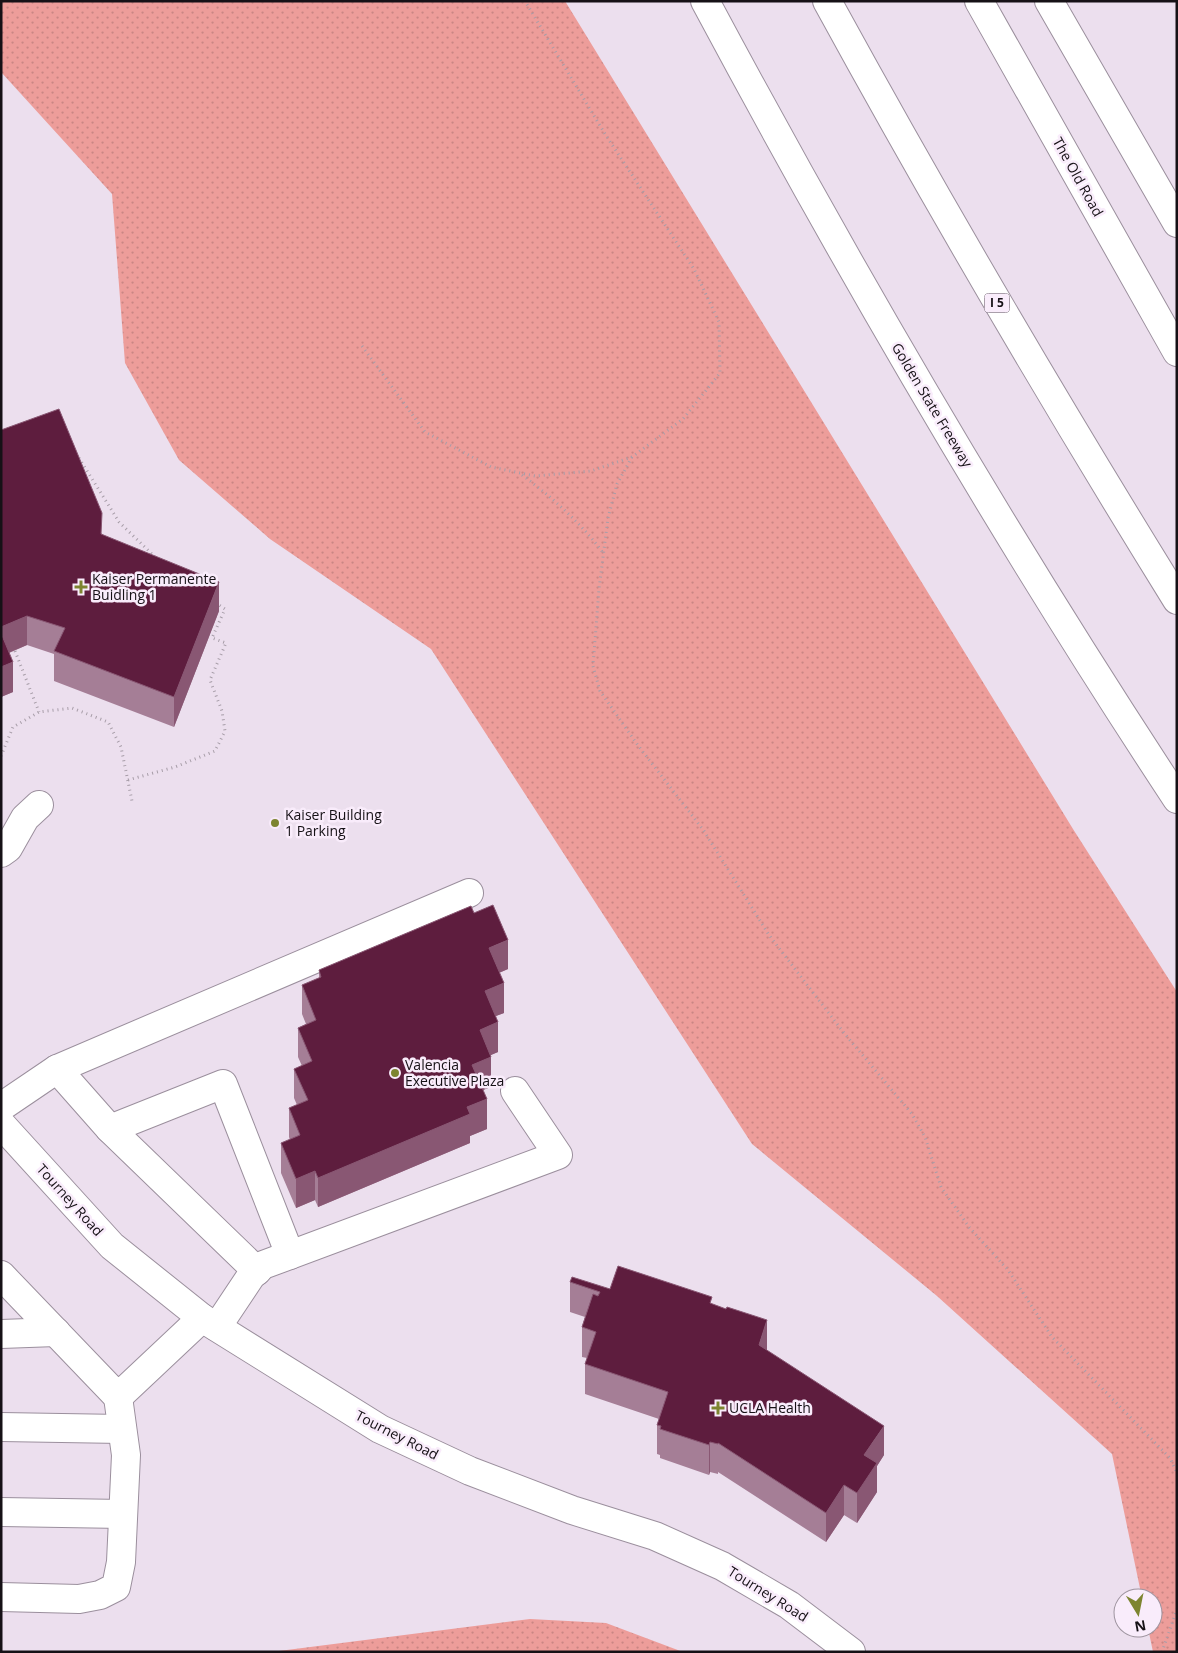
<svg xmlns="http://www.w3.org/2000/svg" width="1178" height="1653" viewBox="0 0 1178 1653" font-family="'Open Sans',sans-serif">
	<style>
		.grass { fill: url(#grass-dots) }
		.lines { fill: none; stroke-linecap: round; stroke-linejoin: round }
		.minor-casing { stroke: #9b8f9d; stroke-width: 30 }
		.major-casing { stroke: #9b8f9d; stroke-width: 30 }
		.highway-casing { stroke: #9b8f9d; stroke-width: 30 }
		.path { stroke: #a79da8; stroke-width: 3; stroke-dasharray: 1 4; stroke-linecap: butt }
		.minor { stroke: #fff; stroke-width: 28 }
		.major { stroke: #fff; stroke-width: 28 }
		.highway { stroke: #fff; stroke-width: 28 }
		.wall { fill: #a57e96 }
		.shaded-wall { fill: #895773 }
		.building { fill: #5e1d3e; stroke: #895773 }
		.poi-dot { fill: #7d8430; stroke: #f9ecfb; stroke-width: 2 }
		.labels { text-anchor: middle; stroke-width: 5; stroke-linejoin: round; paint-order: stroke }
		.shield { fill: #f9ecfb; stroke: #5a535b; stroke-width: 1 }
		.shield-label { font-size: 12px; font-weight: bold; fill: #161116 }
		.street-label { font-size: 14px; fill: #161116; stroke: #f9ecfb }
		.poi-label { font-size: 14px; fill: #161116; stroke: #f9ecfb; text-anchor: start }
	</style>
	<defs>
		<pattern id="grass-dots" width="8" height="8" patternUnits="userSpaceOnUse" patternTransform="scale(1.25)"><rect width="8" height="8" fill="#ed9d9a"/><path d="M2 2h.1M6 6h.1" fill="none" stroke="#ca8684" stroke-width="1.8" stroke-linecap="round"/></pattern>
	</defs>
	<rect width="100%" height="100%" fill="#ecdfee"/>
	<!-- grass -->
	<g class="grass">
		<path d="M 1,1 L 565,1 L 1073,829 L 1177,992 L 1177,1652 L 1153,1652 L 1148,1628 L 1153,1628 L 1153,1598 L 1142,1598 L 1112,1454 L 937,1296 L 752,1144 L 431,649 L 270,539 L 179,460 L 125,363 L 112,194 L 1,72 Z"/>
		<path d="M 530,1619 L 606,1623 L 683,1652 L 271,1652 Z"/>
	</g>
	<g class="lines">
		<defs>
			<g id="minor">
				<path d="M 1,853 L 8,848 L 25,818 L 39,805"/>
				<path d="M 57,1069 L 469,893"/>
				<path d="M 1,1107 L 57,1069 L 110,1129 L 223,1084 L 290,1255"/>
				<path d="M 1,1124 L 112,1246 L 202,1318 L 380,1429 L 470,1471 L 572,1510 L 655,1536 L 722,1566 L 789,1605 L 851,1652"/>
				<path d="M 110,1129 L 257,1271"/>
				<path d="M 1,1275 L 118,1397 L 202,1318"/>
				<path d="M 217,1327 L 251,1276 L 263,1265 L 558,1155 L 515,1091"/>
				<path d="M 1,1334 L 56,1332"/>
				<path d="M 1,1427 L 122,1429"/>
				<path d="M 1,1512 L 123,1514"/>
				<path d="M 1,1597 L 79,1599 L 100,1595 L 116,1587 L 121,1562 L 126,1455 L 118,1397"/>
			</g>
			<g id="major">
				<path d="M 979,1 L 1177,352"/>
				<path d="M 1049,1 L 1177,223"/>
			</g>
			<g id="highway">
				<path d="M 705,1 C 851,274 1007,541 1177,799"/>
				<path d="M 827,1 C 938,204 1055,403 1177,600"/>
			</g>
		</defs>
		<!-- minor casing -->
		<use href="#minor" class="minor-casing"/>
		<!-- major casing -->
		<use href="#major" class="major-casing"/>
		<!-- highway casing -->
		<use href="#highway" class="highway-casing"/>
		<!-- path -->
		<g class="path">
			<path d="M 362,346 L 425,432 L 491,467 L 535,476 L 591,471 L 632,457 L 683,419 L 720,373 L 719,322 L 694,269 L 605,134 L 525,1"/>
			<path d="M 632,457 L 617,484 L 608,518 L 599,589 L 593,666 L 600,691 L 637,744 L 704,831 L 769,935 L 844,1033 L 912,1114 L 925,1137 L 941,1187 L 969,1227 L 1008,1270 L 1052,1337 L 1170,1458 L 1177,1473"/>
			<path d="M 79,458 L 119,522 L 155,557"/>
			<path d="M 522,475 C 553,498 581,523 604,554"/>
			<path d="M 15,651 L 39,712"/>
			<path d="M 1,756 L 13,727 L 39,712 L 72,708 L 108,722 L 121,747 L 132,801"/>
			<path d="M 128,780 L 175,767 L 215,751 L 225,731 L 222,711 L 210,680 L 226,643 L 212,638 L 225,609 L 216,603"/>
			<path d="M 1162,1652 L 1177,1609"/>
		</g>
		<!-- minor -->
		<use href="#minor" class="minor"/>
		<!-- major -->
		<use href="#major" class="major"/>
		<!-- highway -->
		<use href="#highway" class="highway"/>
	</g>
	<!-- wall -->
	<g class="wall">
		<path d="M 1,430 L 102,534 L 219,611 L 174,727 L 54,681 L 54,654 L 27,645 L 9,653 L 13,692 L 1,697 Z"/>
		<path d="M 474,913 L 508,969 L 499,973 L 504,1013 L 496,1016 L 498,1052 L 490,1055 L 491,1087 L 483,1090 L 487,1129 L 470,1136 L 470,1143 L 318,1207 L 315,1200 L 296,1208 L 281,1173 L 281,1143 L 290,1140 L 289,1137 L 289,1108 L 297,1105 L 294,1098 L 294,1069 L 302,1066 L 298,1057 L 298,1028 L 306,1024 L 302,1014 L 302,985 L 319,978 L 319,970 Z"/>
		<path d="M 570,1282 L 610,1289 L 712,1304 L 767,1350 L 884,1455 L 877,1466 L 877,1492 L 857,1523 L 844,1515 L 826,1542 L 718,1472 L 718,1474 L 710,1472 L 709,1475 L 660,1458 L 660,1455 L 657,1454 L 657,1425 L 659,1419 L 585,1394 L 585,1364 L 587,1358 L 582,1357 L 582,1327 L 585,1317 L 570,1312 Z"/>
	</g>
	<!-- shaded-wall -->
	<g class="shaded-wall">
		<path d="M 219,582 L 219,611 L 174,727 L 174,697 Z"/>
		<path d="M 27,616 L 27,645 L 1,656 L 1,627 Z"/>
		<path d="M 13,662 L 13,692 L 1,697 L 1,667 Z"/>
		<path d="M 508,940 L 508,969 L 489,977 L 489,948 Z"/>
		<path d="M 504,983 L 504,1013 L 485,1020 L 485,991 Z"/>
		<path d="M 498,1022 L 498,1052 L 480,1060 L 480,1030 Z"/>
		<path d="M 491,1057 L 491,1087 L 472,1094 L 472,1065 Z"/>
		<path d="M 487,1099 L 487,1129 L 470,1136 L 470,1143 L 318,1207 L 318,1178 L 467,1107 Z"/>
		<path d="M 315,1171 L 315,1200 L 296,1208 L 296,1179 Z"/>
		<path d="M 767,1320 L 767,1350 L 759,1375 L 759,1345 Z"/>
		<path d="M 884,1426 L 884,1455 L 877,1466 L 877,1492 L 857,1523 L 857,1493 L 864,1455 Z"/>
		<path d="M 710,1442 L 710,1472 L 709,1475 L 709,1445 Z"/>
		<path d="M 844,1485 L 844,1515 L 826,1542 L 826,1513 Z"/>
	</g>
	<!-- building -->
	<g class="building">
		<path d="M 59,409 L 102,513 L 101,534 L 219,582 L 174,697 L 54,651 L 65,628 L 27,616 L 1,627 L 1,430 Z"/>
		<path d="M 1,633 L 13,662 L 1,667 Z"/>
		<path d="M 493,905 L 508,940 L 489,948 L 504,983 L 485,991 L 498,1022 L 480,1030 L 491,1057 L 472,1065 L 487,1099 L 467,1107 L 470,1114 L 318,1178 L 315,1171 L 296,1179 L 281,1143 L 300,1135 L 289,1108 L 308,1100 L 294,1069 L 312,1061 L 298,1028 L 316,1020 L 302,985 L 321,977 L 319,970 L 471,906 L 474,913 Z"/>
		<path d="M 618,1266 L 712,1297 L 710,1303 L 726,1309 L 727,1307 L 767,1320 L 759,1345 L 884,1426 L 864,1455 L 877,1463 L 857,1493 L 844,1485 L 826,1513 L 718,1443 L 718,1444 L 710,1442 L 709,1445 L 660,1429 L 661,1426 L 657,1425 L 668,1392 L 585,1364 L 596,1332 L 582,1327 L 593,1294 L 598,1296 L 600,1292 L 570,1282 L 572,1277 L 610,1289 Z"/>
	</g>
	<!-- markers -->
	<g class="poi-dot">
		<path d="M78.5 579.5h5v5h5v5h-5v5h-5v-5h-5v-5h5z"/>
		<circle cx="275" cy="823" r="5"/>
		<circle cx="395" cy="1073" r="5"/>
		<path d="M715.5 1400.5h5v5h5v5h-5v5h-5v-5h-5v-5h5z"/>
	</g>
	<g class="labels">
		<!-- shield labels -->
		<rect class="shield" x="984.5" y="293.5" width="25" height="19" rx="4"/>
		<g class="shield-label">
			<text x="997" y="307">I 5</text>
		</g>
		<!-- street labels -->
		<g class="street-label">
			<text transform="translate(1078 177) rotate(61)" y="5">The Old Road</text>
			<text transform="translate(932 405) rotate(59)" y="5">Golden State Freeway</text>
			<text transform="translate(70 1200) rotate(48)" y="5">Tourney Road</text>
			<text transform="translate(397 1435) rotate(27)" y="5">Tourney Road</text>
			<text transform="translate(768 1594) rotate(32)" y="5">Tourney Road</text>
		</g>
		<!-- poi labels -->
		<g class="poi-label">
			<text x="92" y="584">Kaiser Permanente<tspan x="92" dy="16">Buidling 1</tspan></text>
			<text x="285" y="820">Kaiser Building<tspan x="285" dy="16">1 Parking</tspan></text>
			<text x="405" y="1070">Valencia<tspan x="405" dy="16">Executive Plaza</tspan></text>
			<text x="729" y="1413">UCLA Health</text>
		</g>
	</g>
	<!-- border -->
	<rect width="1178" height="1653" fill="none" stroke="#161116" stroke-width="5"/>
	<!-- north arrow -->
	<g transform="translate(1138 1613) rotate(170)"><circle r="24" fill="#f9ecfb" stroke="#9e949f"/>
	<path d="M0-4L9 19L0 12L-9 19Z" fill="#7d8430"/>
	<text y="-8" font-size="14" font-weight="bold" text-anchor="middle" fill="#161116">N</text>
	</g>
</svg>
